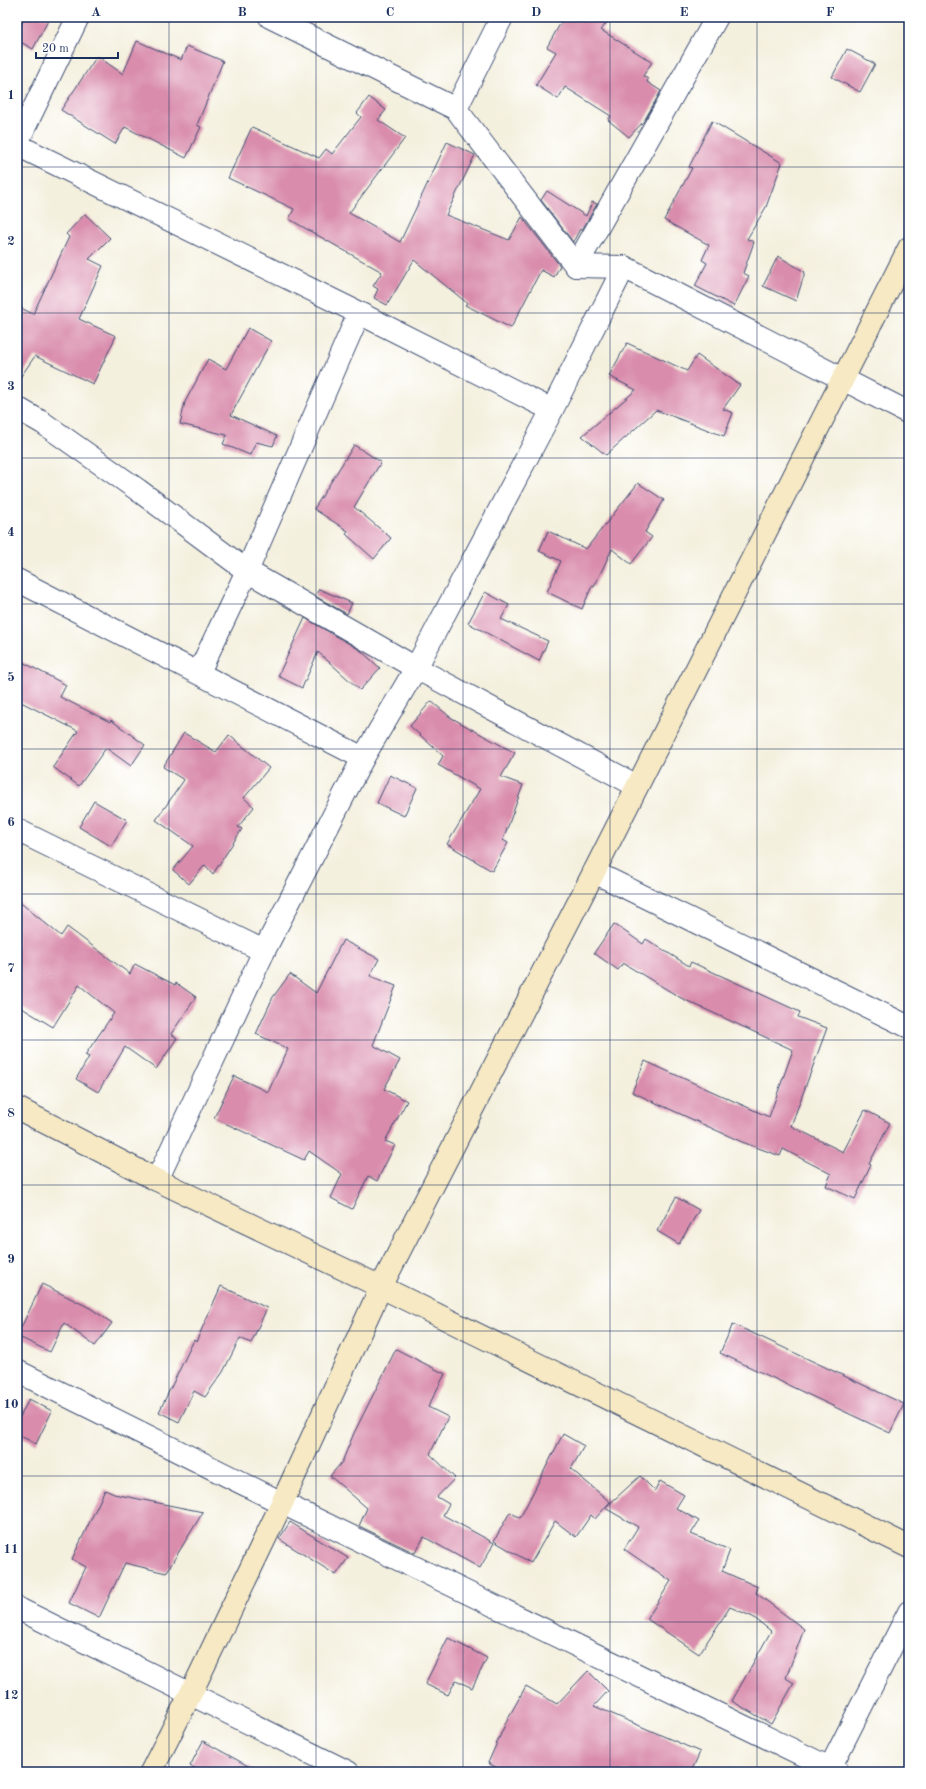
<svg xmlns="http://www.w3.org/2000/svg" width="926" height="1789" viewBox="0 0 926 1789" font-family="'Old Standard TT',serif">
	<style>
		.building { fill: #d98cac }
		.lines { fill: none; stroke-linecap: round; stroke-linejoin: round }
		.street-casing { stroke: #3c4c71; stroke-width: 24 }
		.secondary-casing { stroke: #3c4c71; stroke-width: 24 }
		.street { stroke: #fff; stroke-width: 22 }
		.secondary { stroke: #f6e9c3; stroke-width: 22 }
		.grid { fill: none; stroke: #1b2f5e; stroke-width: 1; stroke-opacity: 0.55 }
		.neatline { fill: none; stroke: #1b2f5e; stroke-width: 1.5 }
		.grid-label { font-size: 13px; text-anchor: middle; font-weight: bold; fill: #1b2f5e }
	</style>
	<rect width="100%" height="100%" fill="#fff"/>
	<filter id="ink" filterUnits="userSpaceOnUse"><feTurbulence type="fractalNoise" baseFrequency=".025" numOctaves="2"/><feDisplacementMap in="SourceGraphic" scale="8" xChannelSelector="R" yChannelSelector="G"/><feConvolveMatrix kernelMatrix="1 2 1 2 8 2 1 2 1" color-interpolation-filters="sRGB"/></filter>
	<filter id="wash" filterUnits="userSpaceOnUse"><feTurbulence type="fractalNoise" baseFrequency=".012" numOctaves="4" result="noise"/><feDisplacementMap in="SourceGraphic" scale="16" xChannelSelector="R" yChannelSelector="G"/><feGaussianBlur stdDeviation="0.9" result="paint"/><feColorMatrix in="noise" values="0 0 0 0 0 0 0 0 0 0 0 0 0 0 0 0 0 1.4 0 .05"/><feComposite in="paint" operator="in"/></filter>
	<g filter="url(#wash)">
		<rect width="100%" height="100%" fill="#f4f0de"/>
		<g id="blocks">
			<!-- building -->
			<g class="building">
				<path d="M 25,17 L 50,17 L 33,49 L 17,40 L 17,32 Z"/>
				<path d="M 564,17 L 611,17 L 601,30 L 652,62 L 643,76 L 648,79 L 647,82 L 661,91 L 644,121 L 629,137 L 608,120 L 611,116 L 565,87 L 558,99 L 536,85 L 556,52 L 547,47 Z"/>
				<path d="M 137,41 L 181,60 L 187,46 L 223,61 L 197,125 L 201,127 L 186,158 L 125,127 L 115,144 L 61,110 L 97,56 L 123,74 Z"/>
				<path d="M 847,49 L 875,64 L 860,92 L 832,77 Z"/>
				<path d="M 369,97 L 386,110 L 378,120 L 405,138 L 349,213 L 400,242 L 447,142 L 475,155 L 446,215 L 509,240 L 522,217 L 560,266 L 554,277 L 541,270 L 511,328 L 465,305 L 467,303 L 414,260 L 387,305 L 374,298 L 378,289 L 373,286 L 382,272 L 289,219 L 294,209 L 228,178 L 252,127 L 319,158 L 326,149 L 332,154 L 361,117 L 357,113 Z"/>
				<path d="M 712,121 L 782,163 L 766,207 L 747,239 L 754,242 L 743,273 L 749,276 L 734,306 L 695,286 L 707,263 L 702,260 L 709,245 L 664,220 L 692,168 L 689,167 Z"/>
				<path d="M 547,191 L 586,216 L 592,202 L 597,204 L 582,230 L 580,229 L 573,242 L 541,200 Z"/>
				<path d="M 85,214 L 110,238 L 89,259 L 103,266 L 79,319 L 116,336 L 93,384 L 35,356 L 17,382 L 17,306 L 33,314 L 69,237 L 66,234 Z"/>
				<path d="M 778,256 L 805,272 L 796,301 L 763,286 Z"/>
				<path d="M 248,328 L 271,341 L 231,415 L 277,436 L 273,446 L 256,442 L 250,455 L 223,444 L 227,435 L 180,424 L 185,402 L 208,359 L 226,369 Z"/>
				<path d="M 627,343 L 687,371 L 697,355 L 740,385 L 723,409 L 733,413 L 724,436 L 656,410 L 606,455 L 582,436 L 636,390 L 609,376 Z"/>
				<path d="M 354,445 L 381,462 L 354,507 L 391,538 L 374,559 L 346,534 L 348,531 L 314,509 Z"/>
				<path d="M 638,483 L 664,500 L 645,532 L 652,537 L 631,564 L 612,549 L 594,587 L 592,586 L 582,609 L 547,592 L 561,561 L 539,551 L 548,531 L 586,549 Z"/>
				<path d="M 319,589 L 352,603 L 347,614 L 315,596 Z"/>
				<path d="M 485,592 L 509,605 L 501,619 L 548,641 L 539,661 L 468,623 Z"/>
				<path d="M 305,618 L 360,650 L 380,668 L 360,690 L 318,652 L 302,688 L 278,676 Z"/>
				<path d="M 17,659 L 66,685 L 60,697 L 110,722 L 111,720 L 145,745 L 131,766 L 106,748 L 79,786 L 53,767 L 78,731 L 17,700 Z"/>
				<path d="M 431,701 L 450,717 L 515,753 L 501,777 L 523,785 L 503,840 L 508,843 L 492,871 L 447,844 L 480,789 L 438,765 L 443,756 L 410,726 Z"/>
				<path d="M 184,733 L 216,752 L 229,735 L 269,768 L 244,798 L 254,807 L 238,827 L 242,829 L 213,874 L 205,865 L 189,884 L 173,870 L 193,846 L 156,820 L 184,780 L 163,767 Z"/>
				<path d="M 390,775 L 417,788 L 404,816 L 377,803 Z"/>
				<path d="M 94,801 L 127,820 L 111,846 L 79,827 Z"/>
				<path d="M 17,900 L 61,936 L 67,927 L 130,974 L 135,964 L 175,985 L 176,983 L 196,997 L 171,1034 L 177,1038 L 156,1069 L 125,1047 L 98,1092 L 76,1079 L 89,1057 L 85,1055 L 114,1013 L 79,985 L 53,1027 L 17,1005 Z"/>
				<path d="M 614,924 L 643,944 L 646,939 L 689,966 L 691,962 L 800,1012 L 798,1017 L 827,1028 L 791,1126 L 843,1152 L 865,1110 L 890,1123 L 869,1164 L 871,1165 L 855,1199 L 826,1186 L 831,1174 L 783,1149 L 780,1156 L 742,1142 L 632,1092 L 645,1061 L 769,1117 L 793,1050 L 681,998 L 623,963 L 618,970 L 594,953 Z"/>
				<path d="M 343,940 L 379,959 L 370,976 L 396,986 L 373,1045 L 400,1060 L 384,1089 L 407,1101 L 385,1141 L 395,1145 L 377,1181 L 368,1176 L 352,1209 L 331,1198 L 342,1174 L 309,1151 L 304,1160 L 214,1118 L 234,1076 L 268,1092 L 288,1049 L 256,1034 L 273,997 L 290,974 L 316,993 Z"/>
				<path d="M 676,1197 L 699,1210 L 679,1244 L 657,1231 Z"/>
				<path d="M 42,1284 L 90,1308 L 112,1323 L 95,1346 L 64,1323 L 50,1352 L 17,1336 Z"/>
				<path d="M 221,1286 L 267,1308 L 251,1343 L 240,1338 L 223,1372 L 205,1397 L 194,1391 L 179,1422 L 159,1412 L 194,1340 L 196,1342 Z"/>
				<path d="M 733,1324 L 904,1404 L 890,1433 L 720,1353 Z"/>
				<path d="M 396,1349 L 445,1374 L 428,1407 L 448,1417 L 430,1454 L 455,1478 L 437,1497 L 449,1504 L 443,1515 L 494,1543 L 480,1568 L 424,1537 L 415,1553 L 359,1526 L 367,1508 L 330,1476 L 342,1462 L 354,1433 Z"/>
				<path d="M 29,1399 L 52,1411 L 36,1444 L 17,1434 L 17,1423 Z"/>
				<path d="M 563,1434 L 584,1446 L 571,1469 L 610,1502 L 595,1519 L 591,1515 L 576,1537 L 555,1521 L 531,1563 L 494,1541 L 510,1512 L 520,1518 Z"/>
				<path d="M 640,1476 L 655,1491 L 660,1481 L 684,1495 L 676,1508 L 699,1521 L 691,1534 L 730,1550 L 722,1571 L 758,1587 L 756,1593 L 804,1629 L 786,1678 L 794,1683 L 771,1724 L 732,1701 L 771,1631 L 753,1617 L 730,1607 L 699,1654 L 647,1619 L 671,1581 L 624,1549 L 638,1527 L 605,1508 Z"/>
				<path d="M 105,1490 L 114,1494 L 203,1512 L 166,1573 L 125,1563 L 99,1618 L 69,1603 L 86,1567 L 72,1559 Z"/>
				<path d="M 290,1522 L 348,1558 L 336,1575 L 279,1539 Z"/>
				<path d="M 448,1638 L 487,1658 L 472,1688 L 456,1680 L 448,1695 L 425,1684 Z"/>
				<path d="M 588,1671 L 608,1691 L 594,1706 L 700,1752 L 691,1772 L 505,1772 L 488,1763 L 507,1720 L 526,1686 L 557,1704 Z"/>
				<path d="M 203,1741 L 259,1772 L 202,1772 L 190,1766 Z"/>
			</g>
		</g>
	</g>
	<g filter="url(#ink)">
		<use href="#blocks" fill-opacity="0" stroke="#3c4c71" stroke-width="1"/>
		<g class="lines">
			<defs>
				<g id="street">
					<path d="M 270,17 L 456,109 L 576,266"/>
					<path d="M 456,109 L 502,17"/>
					<path d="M 17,143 L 78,17"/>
					<path d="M 17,145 L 359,313 L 552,410"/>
					<path d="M 624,267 L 909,413"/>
					<path d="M 17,408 L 43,423 L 138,490 L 247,571 L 416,668 L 637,786"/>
					<path d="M 17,580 L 363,758"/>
					<path d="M 199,672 L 247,571 L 359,313"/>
					<path d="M 17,830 L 264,951"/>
					<path d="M 594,872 L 909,1027"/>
					<path d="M 157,1180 L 264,951 L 363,758 L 416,668 L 552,410 L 624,267 L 576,266 L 717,17"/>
					<path d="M 17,1371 L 282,1503 L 838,1772"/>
					<path d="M 17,1608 L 348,1772"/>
					<path d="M 828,1772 L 909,1612"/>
				</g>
				<g id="secondary">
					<path d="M 17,1108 L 157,1180 L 381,1287 L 909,1547"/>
					<path d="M 151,1772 L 191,1693 L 282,1503 L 381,1287 L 594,872 L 909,248"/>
				</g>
			</defs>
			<!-- street casing -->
			<use href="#street" class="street-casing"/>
			<!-- secondary casing -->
			<use href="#secondary" class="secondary-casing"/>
			<!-- street -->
			<use href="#street" class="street"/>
			<!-- secondary -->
			<use href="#secondary" class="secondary"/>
		</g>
	</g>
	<!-- grid -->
	<path class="grid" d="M 169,17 L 169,1772M 316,17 L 316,1772M 463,17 L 463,1772M 610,17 L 610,1772M 757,17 L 757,1772M 17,167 L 909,167M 17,313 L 909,313M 17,458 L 909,458M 17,604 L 909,604M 17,749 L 909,749M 17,894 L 909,894M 17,1040 L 909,1040M 17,1185 L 909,1185M 17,1331 L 909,1331M 17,1476 L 909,1476M 17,1622 L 909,1622"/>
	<!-- margin -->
	<rect width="926" height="1789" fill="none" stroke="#fff" stroke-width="44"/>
	<!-- scale -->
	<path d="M36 52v6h82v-6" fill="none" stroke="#1b2f5e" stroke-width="2"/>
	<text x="42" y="52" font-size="12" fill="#1b2f5e" stroke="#ffffff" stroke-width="3" paint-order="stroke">20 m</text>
	<rect x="22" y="22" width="882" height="1745" class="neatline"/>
	<g class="grid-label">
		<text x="96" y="16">A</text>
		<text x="242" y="16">B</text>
		<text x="390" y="16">C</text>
		<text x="536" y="16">D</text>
		<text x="684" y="16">E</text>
		<text x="830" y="16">F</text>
		<text x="11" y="99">1</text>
		<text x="11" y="245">2</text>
		<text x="11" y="390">3</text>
		<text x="11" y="536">4</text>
		<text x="11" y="681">5</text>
		<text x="11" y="826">6</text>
		<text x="11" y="972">7</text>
		<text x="11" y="1117">8</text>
		<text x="11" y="1263">9</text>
		<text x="11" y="1408">10</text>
		<text x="11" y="1553">11</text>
		<text x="11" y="1699">12</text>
	</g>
</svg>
